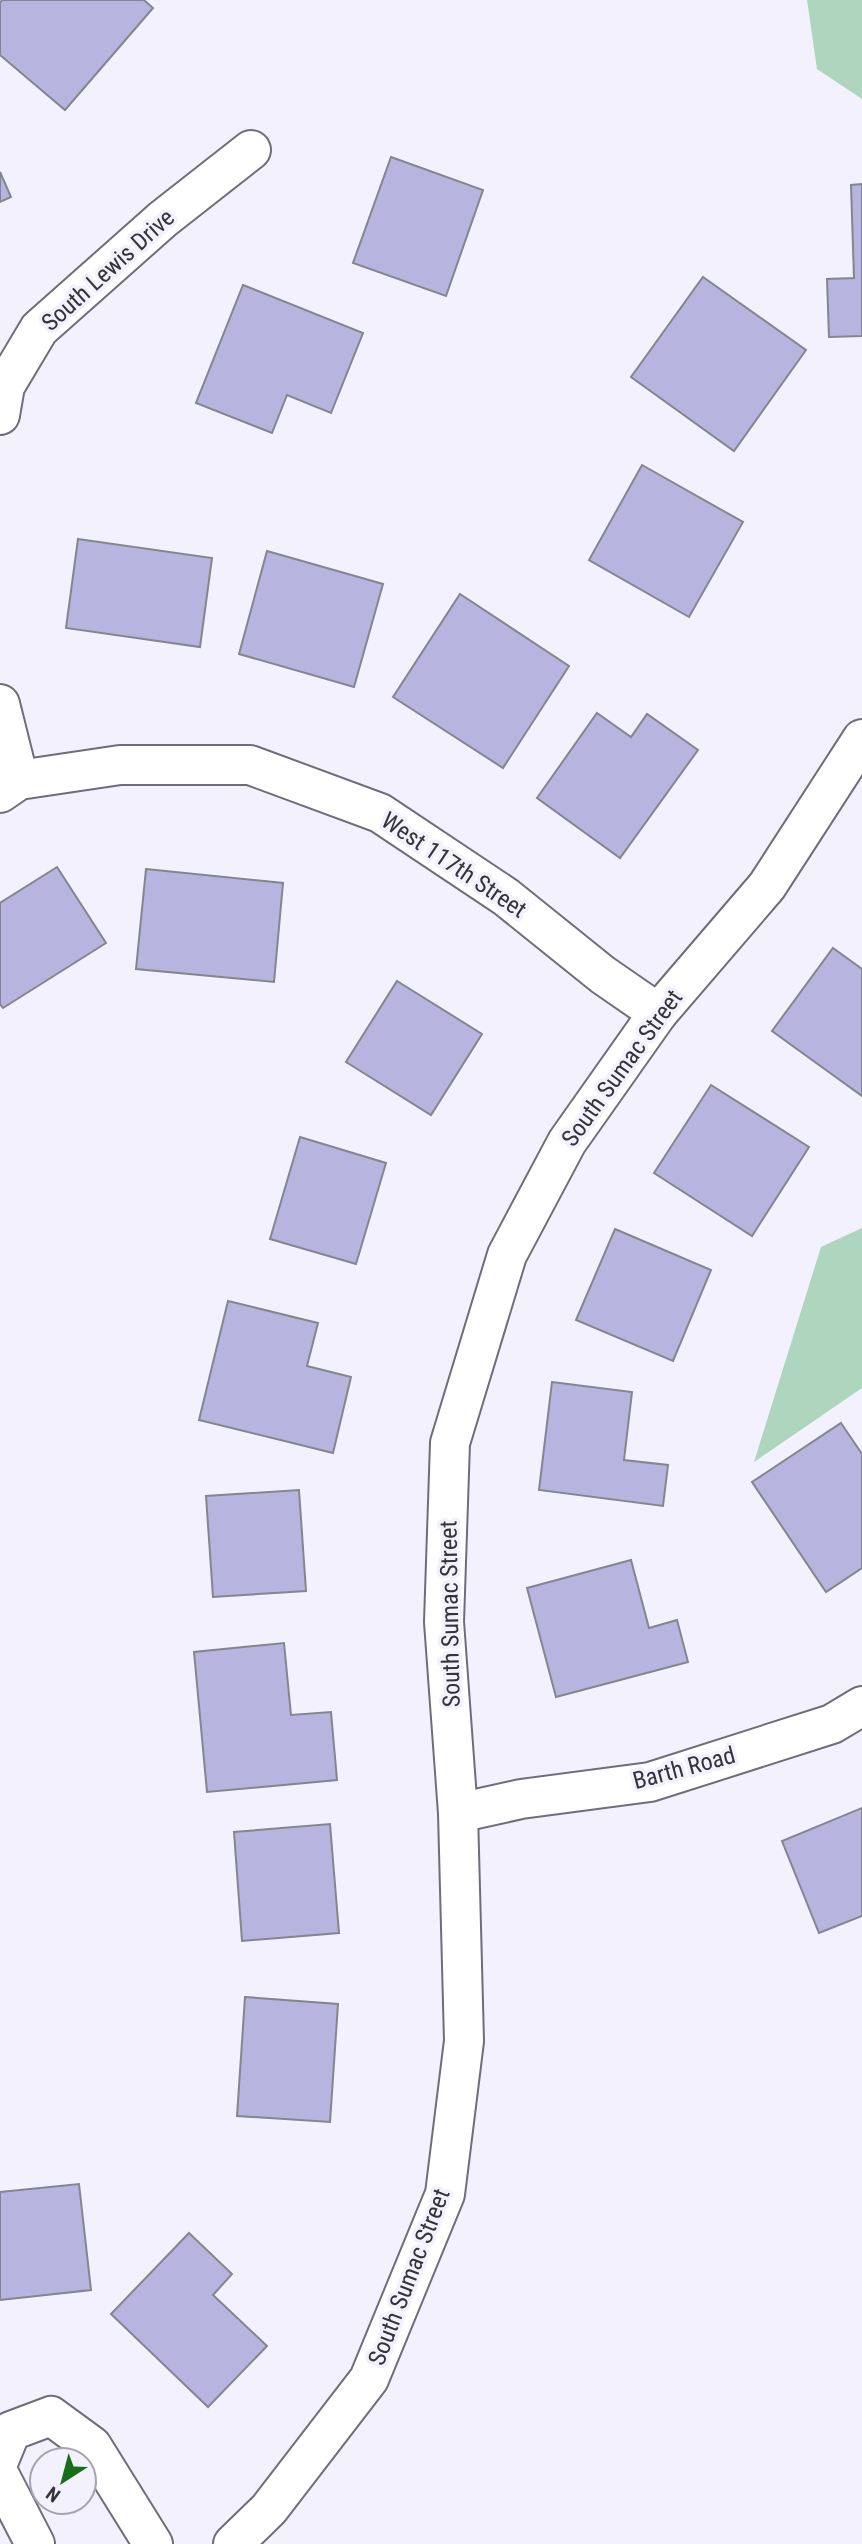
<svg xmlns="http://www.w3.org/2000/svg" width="862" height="2544" viewBox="0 0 862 2544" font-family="'Roboto Condensed',sans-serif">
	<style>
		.green { fill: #aed5bd }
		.building { fill: #b7b4df; stroke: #858590; stroke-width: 2 }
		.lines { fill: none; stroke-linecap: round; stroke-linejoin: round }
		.street-casing { stroke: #6f6e78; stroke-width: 42 }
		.street { stroke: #fff; stroke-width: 38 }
		.labels { text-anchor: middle; stroke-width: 7; stroke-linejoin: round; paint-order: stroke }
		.street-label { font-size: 24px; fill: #343438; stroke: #f2f1fd }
	</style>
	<rect width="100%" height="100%" fill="#f2f1fd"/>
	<!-- green -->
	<g class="green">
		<path d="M 807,0 L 862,0 L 862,99 L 817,69 Z"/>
		<path d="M 862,1228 L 862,1388 L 754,1462 L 821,1247 Z"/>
	</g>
	<!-- building -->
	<g class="building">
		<path d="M 2,0 L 144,0 L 153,8 L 65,110 L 0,55 L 0,3 Z"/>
		<path d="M 391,157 L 483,190 L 446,296 L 353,263 Z"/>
		<path d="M 0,172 L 11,197 L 0,202 Z"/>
		<path d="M 862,184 L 862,336 L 829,337 L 827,279 L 854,278 L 851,185 Z"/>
		<path d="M 703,277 L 806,350 L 734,451 L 631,377 Z"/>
		<path d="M 243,285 L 363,333 L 331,413 L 287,395 L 272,433 L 196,403 Z"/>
		<path d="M 642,465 L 743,522 L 689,617 L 589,560 Z"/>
		<path d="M 78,539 L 212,558 L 200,647 L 66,628 Z"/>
		<path d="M 267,551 L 383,584 L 354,687 L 239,654 Z"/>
		<path d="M 460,594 L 569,666 L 503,768 L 393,697 Z"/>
		<path d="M 597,713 L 631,737 L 647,714 L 698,750 L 620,858 L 537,798 Z"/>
		<path d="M 57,867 L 106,943 L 3,1008 L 0,1004 L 0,903 Z"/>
		<path d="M 146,869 L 283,883 L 274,982 L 136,969 Z"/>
		<path d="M 833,948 L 862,969 L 862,1096 L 772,1031 Z"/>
		<path d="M 397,981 L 482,1034 L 431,1115 L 346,1062 Z"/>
		<path d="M 711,1085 L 809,1147 L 752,1236 L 654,1173 Z"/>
		<path d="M 300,1137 L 386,1163 L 356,1264 L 270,1239 Z"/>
		<path d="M 615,1229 L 711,1270 L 673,1361 L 576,1320 Z"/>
		<path d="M 228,1301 L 318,1323 L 307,1366 L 351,1377 L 333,1453 L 199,1420 Z"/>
		<path d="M 552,1382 L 632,1392 L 624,1460 L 668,1465 L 663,1506 L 539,1490 Z"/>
		<path d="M 841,1423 L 862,1454 L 862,1568 L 826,1592 L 752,1482 Z"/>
		<path d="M 299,1490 L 306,1591 L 213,1597 L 206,1496 Z"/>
		<path d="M 631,1560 L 649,1628 L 677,1620 L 688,1662 L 556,1697 L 527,1588 Z"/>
		<path d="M 284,1643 L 291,1715 L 331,1712 L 337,1780 L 207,1792 L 194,1652 Z"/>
		<path d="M 862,1808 L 862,1916 L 819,1933 L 782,1841 Z"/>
		<path d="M 330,1824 L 339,1933 L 242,1941 L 234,1832 Z"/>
		<path d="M 245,1997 L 338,2004 L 330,2122 L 237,2116 Z"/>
		<path d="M 79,2184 L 91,2290 L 0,2300 L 0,2192 Z"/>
		<path d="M 189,2233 L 232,2274 L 213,2295 L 267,2346 L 208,2407 L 111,2314 Z"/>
	</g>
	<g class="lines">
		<defs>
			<g id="street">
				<path d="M 0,415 L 5,386 L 39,329 L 163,219 L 251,150"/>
				<path d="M 0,704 L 19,780"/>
				<path d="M 0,793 L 19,780 L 120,765 L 250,765 L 380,813 L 506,897 L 603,975 L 658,1013"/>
				<path d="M 458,1813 L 521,1799 L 650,1782 L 832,1724 L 862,1706"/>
				<path d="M 0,2458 L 11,2431 L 51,2416 L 92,2446 L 153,2544"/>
				<path d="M 0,2476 L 35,2544"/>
				<path d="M 233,2544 L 269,2509 L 369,2379 L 445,2194 L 464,2041 L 458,1813 L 444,1622 L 450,1443 L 507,1255 L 567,1142 L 658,1013 L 767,886 L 862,739"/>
			</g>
		</defs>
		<!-- street casing -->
		<use href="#street" class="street-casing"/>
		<!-- street -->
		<use href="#street" class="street"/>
	</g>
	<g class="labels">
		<!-- street labels -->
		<g class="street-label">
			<text transform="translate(108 270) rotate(-42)" y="8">South Lewis Drive</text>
			<text transform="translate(454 865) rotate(34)" y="8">West 117th Street</text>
			<text transform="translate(622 1068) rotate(-54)" y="8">South Sumac Street</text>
			<text transform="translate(450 1614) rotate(-91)" y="8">South Sumac Street</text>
			<text transform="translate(684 1768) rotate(-15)" y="8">Barth Road</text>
			<text transform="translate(409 2277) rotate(-69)" y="8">South Sumac Street</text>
		</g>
	</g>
	<!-- north arrow -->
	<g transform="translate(63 2481) rotate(216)"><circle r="33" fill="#f2f1fd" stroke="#a6a5ae" stroke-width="2"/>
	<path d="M0-5L12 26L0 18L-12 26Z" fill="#176e18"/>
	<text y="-10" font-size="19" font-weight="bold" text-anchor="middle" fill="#343438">N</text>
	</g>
</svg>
